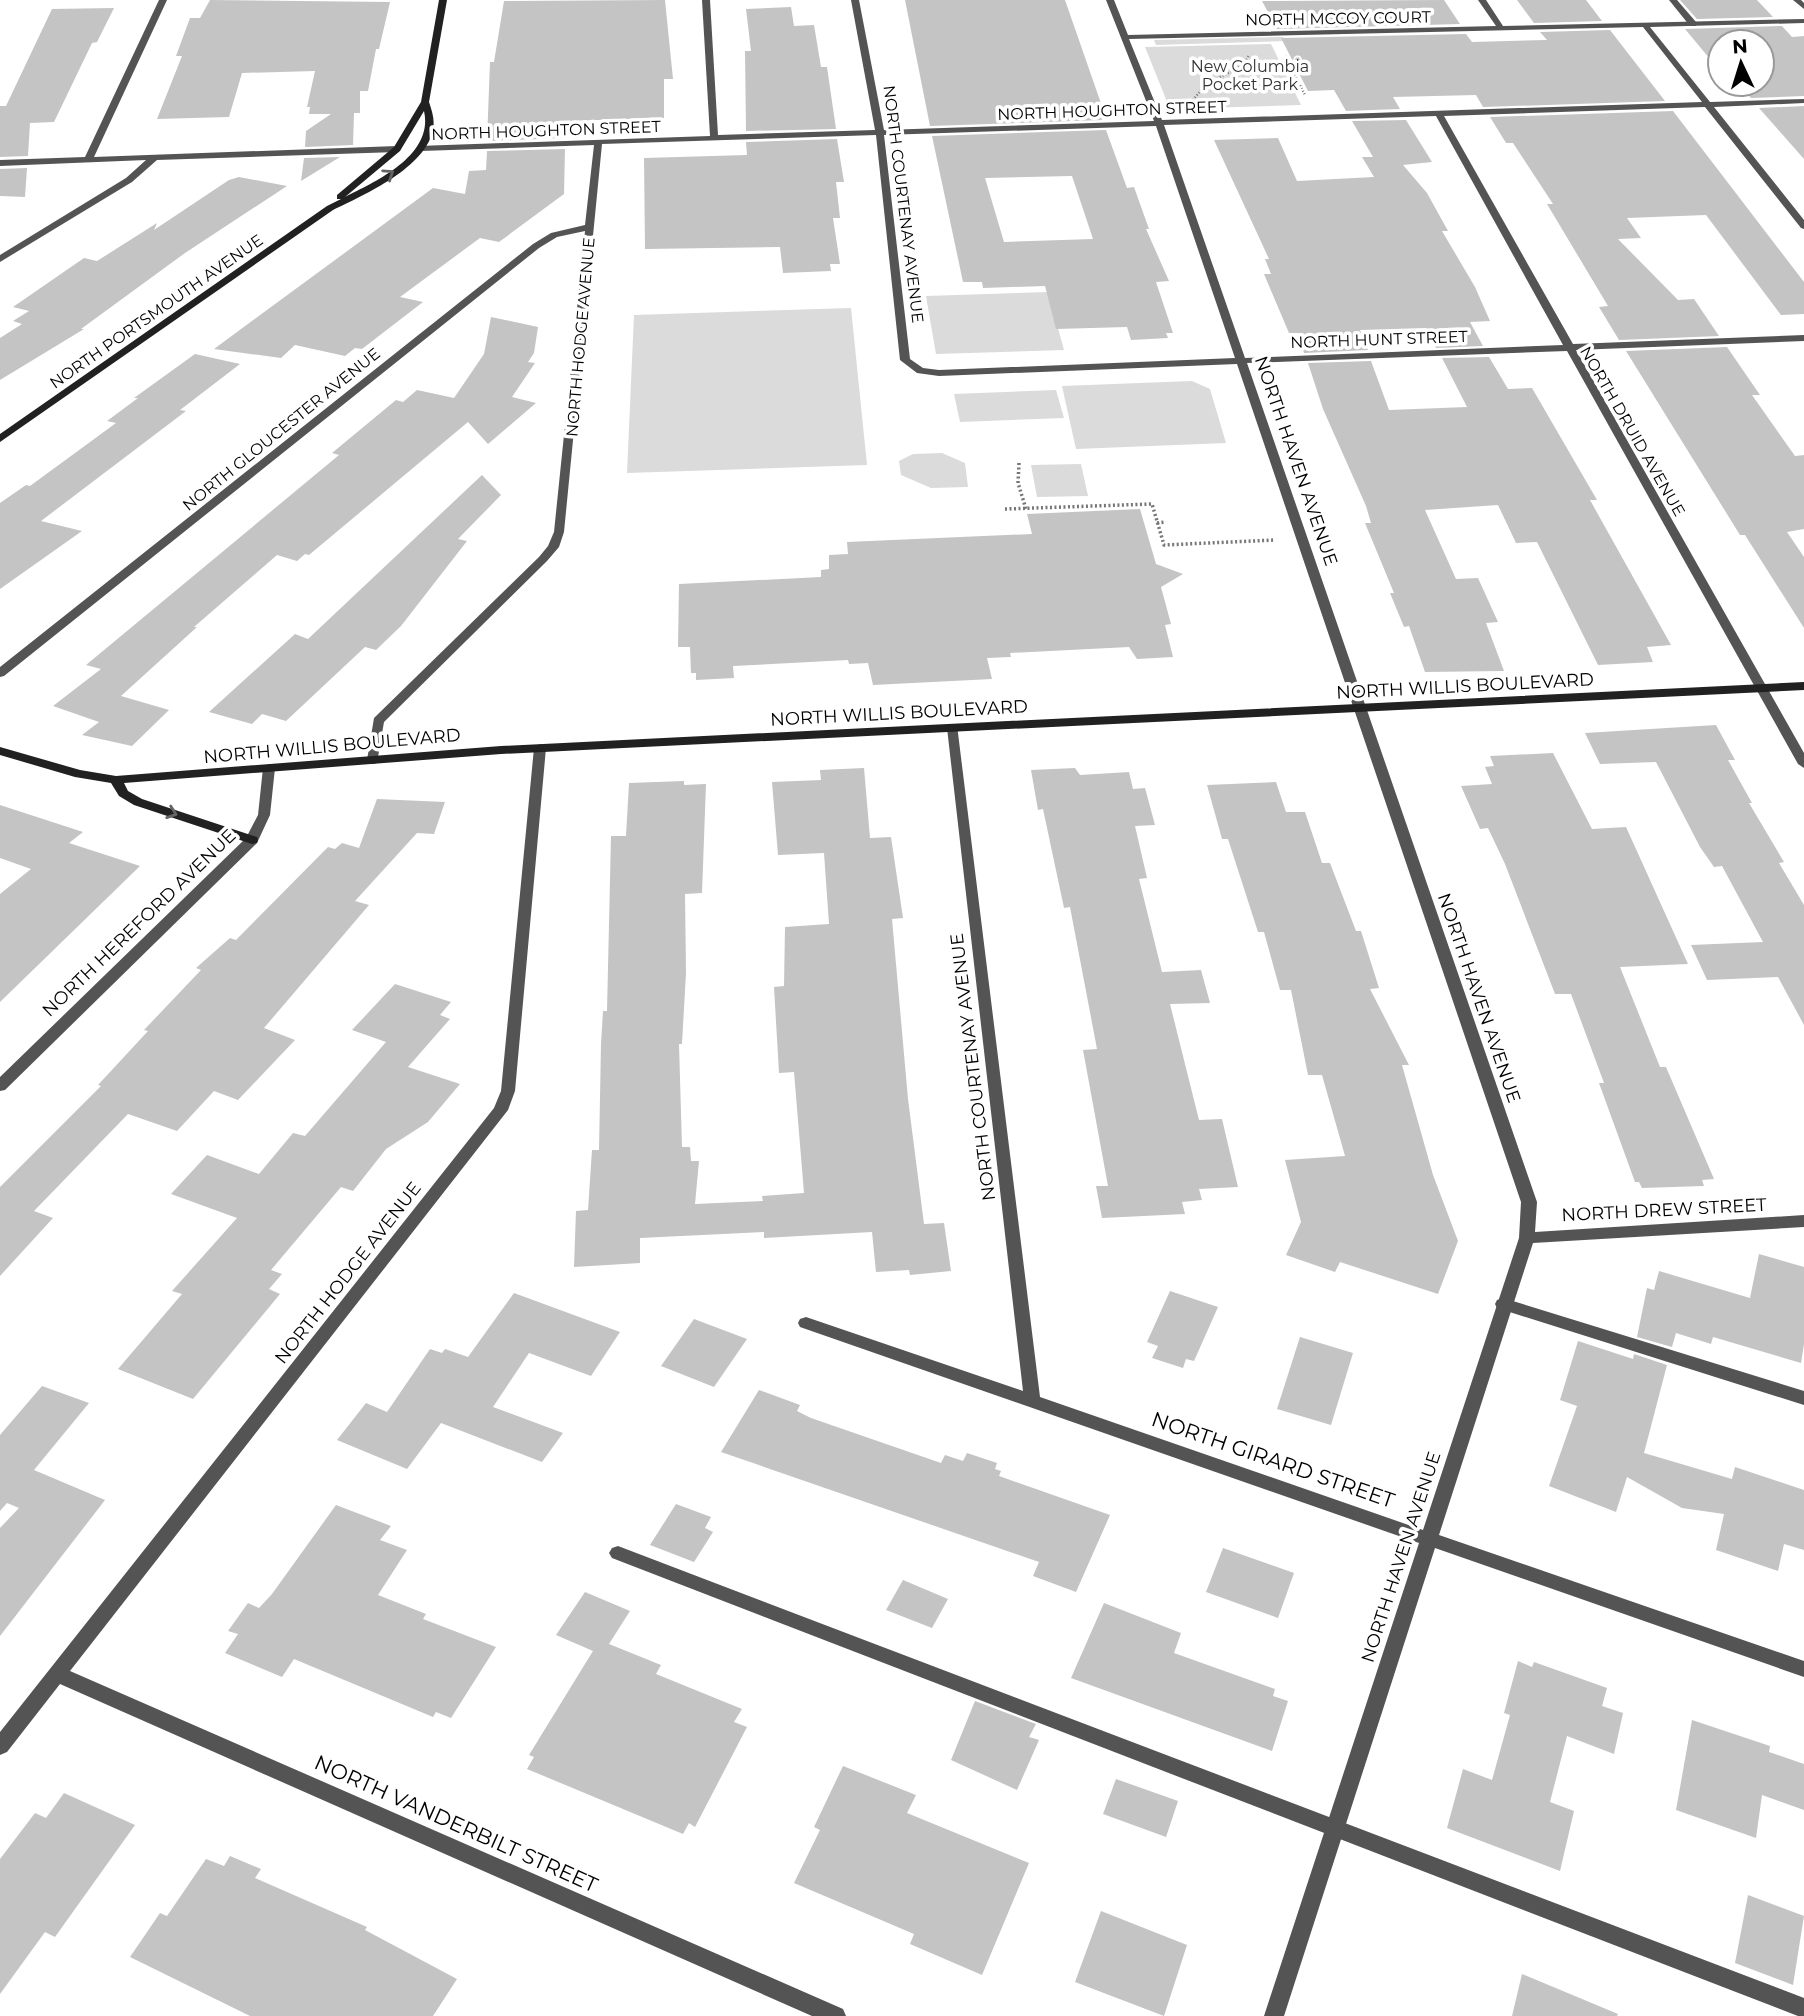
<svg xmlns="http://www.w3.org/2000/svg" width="1804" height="2016" viewBox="0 0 1804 2016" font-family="Montserrat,sans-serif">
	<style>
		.green { fill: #dbdbdb }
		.building { fill: #c4c4c4; fill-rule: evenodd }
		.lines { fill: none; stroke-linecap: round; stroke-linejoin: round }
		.path-far1 { stroke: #767676; stroke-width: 2.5; stroke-dasharray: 1 2; stroke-linecap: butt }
		.path { stroke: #767676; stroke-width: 3.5; stroke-dasharray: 2 2.5; stroke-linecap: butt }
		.lane { fill: #545454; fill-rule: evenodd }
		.street { fill: #545454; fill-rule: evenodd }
		.secondary { fill: #212121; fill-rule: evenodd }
		.oneway { stroke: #646464 }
		.labels { text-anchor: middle; stroke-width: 7; stroke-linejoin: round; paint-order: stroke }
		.far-street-label { font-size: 16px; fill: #000; stroke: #fff }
		.far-park-label { font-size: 16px; fill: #323232; stroke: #fff }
		.street-label { font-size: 18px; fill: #000; stroke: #fff }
		.near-street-label { font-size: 21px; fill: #000; stroke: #fff }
	</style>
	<rect width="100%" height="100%" fill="#fff"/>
	<!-- green -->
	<g class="green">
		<path d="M 1283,37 L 1285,41 L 1156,45 L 1154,40 Z"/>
		<path d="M 1271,44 L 1301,105 L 1170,109 L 1145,47 Z"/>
		<path d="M 1048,292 L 1064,350 L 936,354 L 926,296 Z"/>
		<path d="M 851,308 L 867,465 L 627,473 L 634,315 Z"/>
		<path d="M 1192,381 L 1210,389 L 1226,443 L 1076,449 L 1062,386 Z"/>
		<path d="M 1056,390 L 1064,418 L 960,422 L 954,394 Z"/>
		<path d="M 942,453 L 965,463 L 968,487 L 931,488 L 901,475 L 899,461 L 913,454 Z"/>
		<path d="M 1081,464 L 1088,496 L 1037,497 L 1031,465 Z"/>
	</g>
	<!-- building -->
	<g class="building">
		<path d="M 210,0 L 390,2 L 379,49 L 376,49 L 368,91 L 360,91 L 360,113 L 354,113 L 353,145 L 305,147 L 306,131 L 331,114 L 309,114 L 310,107 L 307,107 L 315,71 L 242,73 L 229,117 L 157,119 L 182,56 L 176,56 L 190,18 L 200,18 Z"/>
		<path d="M 665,0 L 673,79 L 664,79 L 664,118 L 565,121 L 565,138 L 487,141 L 490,62 L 494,62 L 504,1 Z"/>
		<path d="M 905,0 L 1065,0 L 1104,112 L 1099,112 L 1102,120 L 930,126 Z"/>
		<path d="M 1444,0 L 1460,24 L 1277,29 L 1262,1 Z"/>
		<path d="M 1517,0 L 1586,0 L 1602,21 L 1534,23 Z"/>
		<path d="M 1680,0 L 1757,0 L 1773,17 L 1697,19 Z"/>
		<path d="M 791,7 L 794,26 L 814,25 L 821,67 L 827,67 L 836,129 L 746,131 L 745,51 L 751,51 L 746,9 Z"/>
		<path d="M 114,8 L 97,42 L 92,43 L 54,122 L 30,123 L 28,156 L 0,157 L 0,106 L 6,106 L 52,9 Z"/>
		<path d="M 1782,26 L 1792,37 L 1804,36 L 1804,96 L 1751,98 L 1742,88 L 1735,89 L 1731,84 L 1762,84 L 1762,42 L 1720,42 L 1720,71 L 1685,29 Z"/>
		<path d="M 1610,30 L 1665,101 L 1483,107 L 1476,95 L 1393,97 L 1400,109 L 1346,111 L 1334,90 L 1308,91 L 1281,38 L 1466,34 L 1472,42 L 1547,40 L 1540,32 Z"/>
		<path d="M 1804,106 L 1804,159 L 1759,108 Z"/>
		<path d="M 1673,111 L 1804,282 L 1804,314 L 1781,315 L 1706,215 L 1627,218 L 1641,238 L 1618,239 L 1678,300 L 1694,299 L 1719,336 L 1619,340 L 1599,307 L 1608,306 L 1547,204 L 1553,204 L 1513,143 L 1506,143 L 1490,117 Z"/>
		<path d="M 1406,120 L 1432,162 L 1403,165 L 1427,193 L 1448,231 L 1442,231 L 1475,287 L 1490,321 L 1470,322 L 1483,346 L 1436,348 L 1426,328 L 1360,330 L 1368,350 L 1304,353 L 1298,333 L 1289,333 L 1264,274 L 1271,274 L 1265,259 L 1269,259 L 1214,140 L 1278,138 L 1297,181 L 1374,177 L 1362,157 L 1373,157 L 1352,121 Z"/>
		<path d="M 1106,130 L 1127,188 L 1134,187 L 1149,229 L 1146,229 L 1169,281 L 1156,282 L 1173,333 L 1166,333 L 1168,338 L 1131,340 L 1127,327 L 1056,329 L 1045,286 L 983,288 L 982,282 L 963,282 L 932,136 ZM 1072,176 L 1093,239 L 1004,242 L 985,178 Z"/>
		<path d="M 837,139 L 844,182 L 836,182 L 840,218 L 833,218 L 840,264 L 830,264 L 831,271 L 783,273 L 780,247 L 645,249 L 644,158 L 747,155 L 746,142 Z"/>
		<path d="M 565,149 L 564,194 L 499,242 L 480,238 L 400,297 L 423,302 L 362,349 L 355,348 L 345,356 L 295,345 L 281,358 L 214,349 L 433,188 L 465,194 L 469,171 L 486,170 L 487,151 Z"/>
		<path d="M 340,157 L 301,181 L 304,158 Z"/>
		<path d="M 27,168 L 25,197 L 0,196 L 0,169 Z"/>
		<path d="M 239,177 L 287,186 L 185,253 L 81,329 L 84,329 L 0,380 L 0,338 L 22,324 L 13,321 L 29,311 L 13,307 L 84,258 L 97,261 L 157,223 L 154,230 L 229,180 Z"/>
		<path d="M 491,317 L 538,327 L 534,353 L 528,362 L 535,363 L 512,397 L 536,403 L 488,444 L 468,422 L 309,555 L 305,554 L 297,561 L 277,555 L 194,627 L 197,627 L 121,696 L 169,710 L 132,746 L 82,735 L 99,722 L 53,706 L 101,669 L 86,665 L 339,455 L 332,453 L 396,400 L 403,402 L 417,390 L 454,398 L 484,354 Z"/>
		<path d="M 1727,347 L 1760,395 L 1752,395 L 1795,456 L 1804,455 L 1804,529 L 1787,532 L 1804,557 L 1804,628 L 1745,535 L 1740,535 L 1626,351 Z"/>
		<path d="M 195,354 L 240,364 L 180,410 L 186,411 L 41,521 L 82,531 L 0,589 L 0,503 L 26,485 L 30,486 L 116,423 L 107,421 L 138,398 L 134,398 Z"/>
		<path d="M 1489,357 L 1508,389 L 1532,388 L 1597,500 L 1590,500 L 1671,645 L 1647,647 L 1653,662 L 1598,665 L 1537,542 L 1516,543 L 1498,505 L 1425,510 L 1456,579 L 1478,578 L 1498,622 L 1486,623 L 1504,671 L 1425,672 L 1409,626 L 1404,627 L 1390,593 L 1394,593 L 1365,523 L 1371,523 L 1366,506 L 1323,409 L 1308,363 L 1371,361 L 1389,410 L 1467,407 L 1442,358 Z"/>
		<path d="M 482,475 L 501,495 L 458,539 L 467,541 L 401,626 L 376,650 L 365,647 L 286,721 L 262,714 L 252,724 L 209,712 L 295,634 L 308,639 Z"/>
		<path d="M 1140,509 L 1156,564 L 1183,574 L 1161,587 L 1171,624 L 1165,625 L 1173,657 L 1137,659 L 1129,647 L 1010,653 L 1011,657 L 987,658 L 992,679 L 873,685 L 868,663 L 849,664 L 848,660 L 733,666 L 734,678 L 696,680 L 696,673 L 691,673 L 690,647 L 678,647 L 679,584 L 821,577 L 821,570 L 829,569 L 829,555 L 848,554 L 847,542 L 1032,534 L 1027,514 Z"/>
		<path d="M 1716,725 L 1735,760 L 1728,760 L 1752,803 L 1749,803 L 1784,862 L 1779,863 L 1804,905 L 1804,1025 L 1778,977 L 1707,980 L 1691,945 L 1763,942 L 1722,866 L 1714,867 L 1700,847 L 1656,762 L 1600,764 L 1585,733 Z"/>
		<path d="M 1553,753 L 1592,829 L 1626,827 L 1688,964 L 1620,967 L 1660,1067 L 1666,1067 L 1714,1179 L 1702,1180 L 1704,1186 L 1642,1188 L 1639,1182 L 1635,1182 L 1599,1083 L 1604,1083 L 1571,994 L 1555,994 L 1505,864 L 1488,828 L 1480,829 L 1461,786 L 1492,784 L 1485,767 L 1494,766 L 1490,756 Z"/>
		<path d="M 864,768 L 870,838 L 891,837 L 903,918 L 892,919 L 908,1099 L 924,1224 L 944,1223 L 951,1271 L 910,1275 L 909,1270 L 876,1272 L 872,1232 L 764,1238 L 764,1232 L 640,1238 L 640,1263 L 574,1267 L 576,1211 L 588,1210 L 592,1150 L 599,1150 L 601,1044 L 603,1011 L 607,1011 L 611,836 L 626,836 L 629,783 L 684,781 L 684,785 L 706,784 L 702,893 L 685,894 L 686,973 L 682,1044 L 679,1044 L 682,1147 L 690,1147 L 691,1161 L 699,1161 L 695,1204 L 763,1201 L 762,1196 L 804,1193 L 794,1072 L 779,1073 L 774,987 L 784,986 L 785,927 L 829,924 L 824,853 L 778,855 L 772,782 L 821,780 L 820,770 Z"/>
		<path d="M 1075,768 L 1080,775 L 1129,772 L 1133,789 L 1145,788 L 1155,825 L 1135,826 L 1147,878 L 1139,879 L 1162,972 L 1201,970 L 1210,1003 L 1170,1004 L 1199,1120 L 1222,1119 L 1238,1187 L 1199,1189 L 1202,1200 L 1182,1202 L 1185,1214 L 1102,1218 L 1096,1186 L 1108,1186 L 1083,1050 L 1097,1049 L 1070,907 L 1064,908 L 1043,809 L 1038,810 L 1031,770 Z"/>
		<path d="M 1276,782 L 1286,812 L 1305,812 L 1322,863 L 1330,863 L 1356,931 L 1361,931 L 1379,988 L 1370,989 L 1409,1065 L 1402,1065 L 1433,1175 L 1458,1241 L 1438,1294 L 1340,1262 L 1335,1272 L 1286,1255 L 1301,1222 L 1285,1160 L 1345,1156 L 1322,1075 L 1308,1075 L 1291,990 L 1280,990 L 1264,932 L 1258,932 L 1228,839 L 1222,839 L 1207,785 Z"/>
		<path d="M 377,799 L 445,802 L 434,834 L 417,833 L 355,901 L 369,905 L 264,1028 L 295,1040 L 238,1100 L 214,1091 L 177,1131 L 128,1114 L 34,1211 L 53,1218 L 0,1276 L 0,1187 L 101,1086 L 98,1085 L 148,1031 L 144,1030 L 201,970 L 196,968 L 230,938 L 236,940 L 328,847 L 335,849 L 342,843 L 359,848 Z"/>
		<path d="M 0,805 L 83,832 L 69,843 L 140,866 L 0,1002 L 0,894 L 31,869 L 0,858 Z"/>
		<path d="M 395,984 L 451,1002 L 440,1015 L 450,1019 L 408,1067 L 460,1084 L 428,1122 L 386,1149 L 353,1191 L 341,1187 L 271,1270 L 282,1274 L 269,1289 L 280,1294 L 193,1399 L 118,1369 L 182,1294 L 172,1291 L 237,1218 L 171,1194 L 207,1155 L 259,1174 L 293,1133 L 305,1136 L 386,1042 L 352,1030 Z"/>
		<path d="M 1759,1254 L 1804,1267 L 1804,1344 L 1801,1363 L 1713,1337 L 1711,1344 L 1676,1333 L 1672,1347 L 1637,1337 L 1647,1288 L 1654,1290 L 1659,1271 L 1750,1298 Z"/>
		<path d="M 1170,1291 L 1218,1307 L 1194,1361 L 1186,1359 L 1183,1368 L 1152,1358 L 1158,1346 L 1147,1342 Z"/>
		<path d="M 514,1293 L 620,1332 L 591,1376 L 529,1353 L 493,1407 L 563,1433 L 542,1462 L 441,1423 L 407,1469 L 337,1440 L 366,1403 L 387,1412 L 430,1349 L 442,1353 L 445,1349 L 468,1357 Z"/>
		<path d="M 694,1319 L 747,1339 L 714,1387 L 661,1366 Z"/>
		<path d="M 1300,1337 L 1353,1353 L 1331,1425 L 1277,1409 Z"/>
		<path d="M 1578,1341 L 1633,1359 L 1634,1354 L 1667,1365 L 1644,1453 L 1732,1479 L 1735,1467 L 1804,1490 L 1804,1550 L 1784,1544 L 1778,1571 L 1716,1550 L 1724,1514 L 1682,1508 L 1627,1477 L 1616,1512 L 1549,1486 L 1577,1406 L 1560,1400 Z"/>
		<path d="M 42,1386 L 89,1403 L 34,1470 L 105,1500 L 0,1636 L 0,1528 L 19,1508 L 7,1503 L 0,1511 L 0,1435 Z"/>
		<path d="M 759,1390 L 800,1405 L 797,1411 L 811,1418 L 941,1463 L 945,1455 L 963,1461 L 967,1453 L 997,1463 L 995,1469 L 1001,1471 L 999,1476 L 1110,1515 L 1076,1592 L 1033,1576 L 1039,1562 L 721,1452 Z"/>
		<path d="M 676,1504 L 711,1517 L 705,1528 L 713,1532 L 694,1562 L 650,1545 Z"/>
		<path d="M 336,1505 L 391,1526 L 380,1540 L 407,1550 L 378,1595 L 426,1614 L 423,1619 L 496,1647 L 451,1718 L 436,1712 L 433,1717 L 294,1659 L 282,1677 L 225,1653 L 238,1634 L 228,1631 L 248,1603 L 259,1608 L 272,1594 Z"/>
		<path d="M 1223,1548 L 1294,1573 L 1278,1618 L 1206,1592 Z"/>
		<path d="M 903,1580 L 948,1599 L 932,1628 L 886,1610 Z"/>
		<path d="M 585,1592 L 630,1611 L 609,1644 L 661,1665 L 656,1674 L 742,1709 L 734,1722 L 747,1727 L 695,1827 L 689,1823 L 683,1834 L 527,1769 L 534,1757 L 529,1755 L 593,1651 L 556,1635 Z"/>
		<path d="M 1104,1603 L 1181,1633 L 1174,1653 L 1275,1689 L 1273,1696 L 1288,1701 L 1272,1751 L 1071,1678 Z"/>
		<path d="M 1518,1661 L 1532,1667 L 1534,1662 L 1607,1688 L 1602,1706 L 1623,1713 L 1614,1754 L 1567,1736 L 1550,1802 L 1574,1811 L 1560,1871 L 1447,1828 L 1463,1769 L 1492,1780 L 1510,1715 L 1504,1713 Z"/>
		<path d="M 975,1701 L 1036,1724 L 1029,1737 L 1039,1740 L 1017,1790 L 951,1760 Z"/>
		<path d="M 1692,1720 L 1770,1746 L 1769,1752 L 1804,1764 L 1804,1810 L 1762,1795 L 1756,1838 L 1676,1810 Z"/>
		<path d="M 843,1766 L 916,1795 L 907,1813 L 1029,1863 L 982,1975 L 910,1944 L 914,1934 L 794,1883 L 820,1830 L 814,1827 Z"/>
		<path d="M 1116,1779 L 1178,1801 L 1166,1837 L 1103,1814 Z"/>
		<path d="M 64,1793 L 135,1825 L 55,1937 L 45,1932 L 0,1994 L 0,1859 L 35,1813 L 46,1818 Z"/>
		<path d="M 230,1856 L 261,1869 L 255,1878 L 367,1927 L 365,1930 L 457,1979 L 433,2016 L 250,2016 L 130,1957 L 160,1913 L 167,1916 L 206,1859 L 224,1866 Z"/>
		<path d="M 1748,1895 L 1804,1916 L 1793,1985 L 1735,1963 Z"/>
		<path d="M 1101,1911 L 1187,1945 L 1164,2016 L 1075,1982 Z"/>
		<path d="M 1522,1974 L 1618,2014 L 1617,2016 L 1512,2016 Z"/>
	</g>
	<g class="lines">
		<!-- path-far1 -->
		<g class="path-far1">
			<path d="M 1285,56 L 1305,95"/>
			<path d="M 1193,100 L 1206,84 L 1244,65 L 1249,55"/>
		</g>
		<!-- path -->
		<g class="path">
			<path d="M 1019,463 L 1018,483 L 1026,509"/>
			<path d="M 1005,509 L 1152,504 L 1164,545 L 1275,540"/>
			<path d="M 1157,523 L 1166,522"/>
		</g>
		<!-- lane -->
		<g class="lane">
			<path d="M 1669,0 L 1677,0 L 1696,22 L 1696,26 L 1690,26 Z"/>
			<path d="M 1503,1298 L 1804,1391 L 1804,1405 L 1497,1308 L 1495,1304 L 1497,1300 Z"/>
			<path d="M 618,1546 L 1804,1998 L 1804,2016 L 1798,2016 L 612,1558 L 609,1553 L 612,1548 Z"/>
		</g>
		<!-- street -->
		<g class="street">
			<path d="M 159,0 L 167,0 L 94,157 L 397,146 L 401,149 L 397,152 L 157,160 L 132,182 L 0,262 L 0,255 L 126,178 L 146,160 L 0,166 L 0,160 L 85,157 Z"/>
			<path d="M 702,0 L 710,0 L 718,135 L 875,130 L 851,0 L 859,0 L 884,130 L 1154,121 L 1106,0 L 1114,0 L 1128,35 L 1496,26 L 1478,0 L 1486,0 L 1503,26 L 1804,19 L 1804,23 L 1650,27 L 1710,102 L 1804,99 L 1804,103 L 1714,107 L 1804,220 L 1804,229 L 1801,228 L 1705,107 L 1444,116 L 1573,344 L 1804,335 L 1804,341 L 1576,350 L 1804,753 L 1804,768 L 1798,764 L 1567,351 L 1247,363 L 1537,1202 L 1535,1232 L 1804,1215 L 1804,1227 L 1533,1243 L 1439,1535 L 1804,1661 L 1804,1677 L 1435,1548 L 1284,2016 L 1264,2016 L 1419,1543 L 800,1327 L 798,1323 L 800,1319 L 806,1317 L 1023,1391 L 947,728 L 953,724 L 957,725 L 1040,1397 L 1423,1530 L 1519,1238 L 1521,1202 L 1237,364 L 939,376 L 917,373 L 900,360 L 876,135 L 602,144 L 564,532 L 559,547 L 547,561 L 384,722 L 377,763 L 373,764 L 367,760 L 374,718 L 539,557 L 548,546 L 554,532 L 585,231 L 557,237 L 539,248 L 4,676 L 0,677 L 0,667 L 533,244 L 551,233 L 585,225 L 594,145 L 421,151 L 418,150 L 418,146 L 710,136 ZM 1643,27 L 1702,102 L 1162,120 L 1129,39 ZM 1436,116 L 1563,345 L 1245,358 L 1164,125 ZM 1156,126 L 1235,358 L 939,370 L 923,368 L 910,359 L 884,135 Z"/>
			<path d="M 1793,0 L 1801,0 L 1804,3 L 1804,9 Z"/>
			<path d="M 540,744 L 546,748 L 515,1091 L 508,1110 L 70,1671 L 843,2009 L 846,2016 L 812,2016 L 60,1684 L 7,1752 L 0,1755 L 0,1732 L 494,1108 L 501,1091 L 534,748 Z"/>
			<path d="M 269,764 L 275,768 L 270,815 L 257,843 L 5,1090 L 0,1091 L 0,1077 L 246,838 L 258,815 L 263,768 Z"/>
		</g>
		<!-- secondary -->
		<g class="secondary">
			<path d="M 439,0 L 447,0 L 429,102 C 432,111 435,120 433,129 C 427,167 364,195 333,210 L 0,442 L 0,434 L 327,206 L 341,199 L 337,199 L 337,195 L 394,147 L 421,102 ZM 424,111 C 434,155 377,181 345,197 L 400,151 Z"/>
			<path d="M 1804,682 L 1804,690 L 501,754 L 124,783 L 128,791 L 142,799 L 257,837 L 258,840 L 257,843 L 252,844 L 134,805 L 119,796 L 111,783 L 75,777 L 0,755 L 0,747 L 80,770 L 116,776 L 501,746 Z"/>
		</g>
	</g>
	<!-- one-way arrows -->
	<defs><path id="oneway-chevron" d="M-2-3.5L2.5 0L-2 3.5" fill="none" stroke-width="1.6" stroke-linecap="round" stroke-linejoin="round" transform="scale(1.75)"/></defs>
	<g class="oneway">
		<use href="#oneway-chevron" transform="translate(389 174) rotate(-34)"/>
		<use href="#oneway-chevron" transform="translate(172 813) rotate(19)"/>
	</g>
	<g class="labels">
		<!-- far-street labels -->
		<g class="far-street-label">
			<text transform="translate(1338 18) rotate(-1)" y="6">NORTH MCCOY COURT</text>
			<text transform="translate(1112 110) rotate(-2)" y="6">NORTH HOUGHTON STREET</text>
			<text transform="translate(546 130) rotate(-2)" y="6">NORTH HOUGHTON STREET</text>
			<text transform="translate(904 204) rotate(83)" y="6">NORTH COURTENAY AVENUE</text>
			<text transform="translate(156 311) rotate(-35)" y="6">NORTH PORTSMOUTH AVENUE</text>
			<text transform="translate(580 337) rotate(-85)" y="6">NORTH HODGE AVENUE</text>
			<text transform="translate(1379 339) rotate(-2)" y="6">NORTH HUNT STREET</text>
			<text transform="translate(281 429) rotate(-39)" y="6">NORTH GLOUCESTER AVENUE</text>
			<text transform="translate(1633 431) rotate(60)" y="6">NORTH DRUID AVENUE</text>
		</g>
		<!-- far-park labels -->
		<g class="far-park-label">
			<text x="1250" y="72">New Columbia<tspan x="1250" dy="18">Pocket Park</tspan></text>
		</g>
		<!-- street labels -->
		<g class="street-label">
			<text transform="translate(1296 461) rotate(71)" y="6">NORTH HAVEN AVENUE</text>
			<text transform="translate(1465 686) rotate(-3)" y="6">NORTH WILLIS BOULEVARD</text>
			<text transform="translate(899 713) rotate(-3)" y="6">NORTH WILLIS BOULEVARD</text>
			<text transform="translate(332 746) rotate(-5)" y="6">NORTH WILLIS BOULEVARD</text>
			<text transform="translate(139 923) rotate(-44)" y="6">NORTH HEREFORD AVENUE</text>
			<text transform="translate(1479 998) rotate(71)" y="6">NORTH HAVEN AVENUE</text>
			<text transform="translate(973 1067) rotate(-97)" y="6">NORTH COURTENAY AVENUE</text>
			<text transform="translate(1664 1210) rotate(-3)" y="6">NORTH DREW STREET</text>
			<text transform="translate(348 1273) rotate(-52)" y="6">NORTH HODGE AVENUE</text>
			<text transform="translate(1401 1557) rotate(-72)" y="6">NORTH HAVEN AVENUE</text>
		</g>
		<!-- near-street labels -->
		<g class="near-street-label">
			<text transform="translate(1273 1460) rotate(19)" y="7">NORTH GIRARD STREET</text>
			<text transform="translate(456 1824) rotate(24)" y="7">NORTH VANDERBILT STREET</text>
		</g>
	</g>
	<!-- north arrow -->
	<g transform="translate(1741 63) rotate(356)"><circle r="33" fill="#ffffff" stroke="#999999" stroke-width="2"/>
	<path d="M0-5L12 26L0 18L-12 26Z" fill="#000000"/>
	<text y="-10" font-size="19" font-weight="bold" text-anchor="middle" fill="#000000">N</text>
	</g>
</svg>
